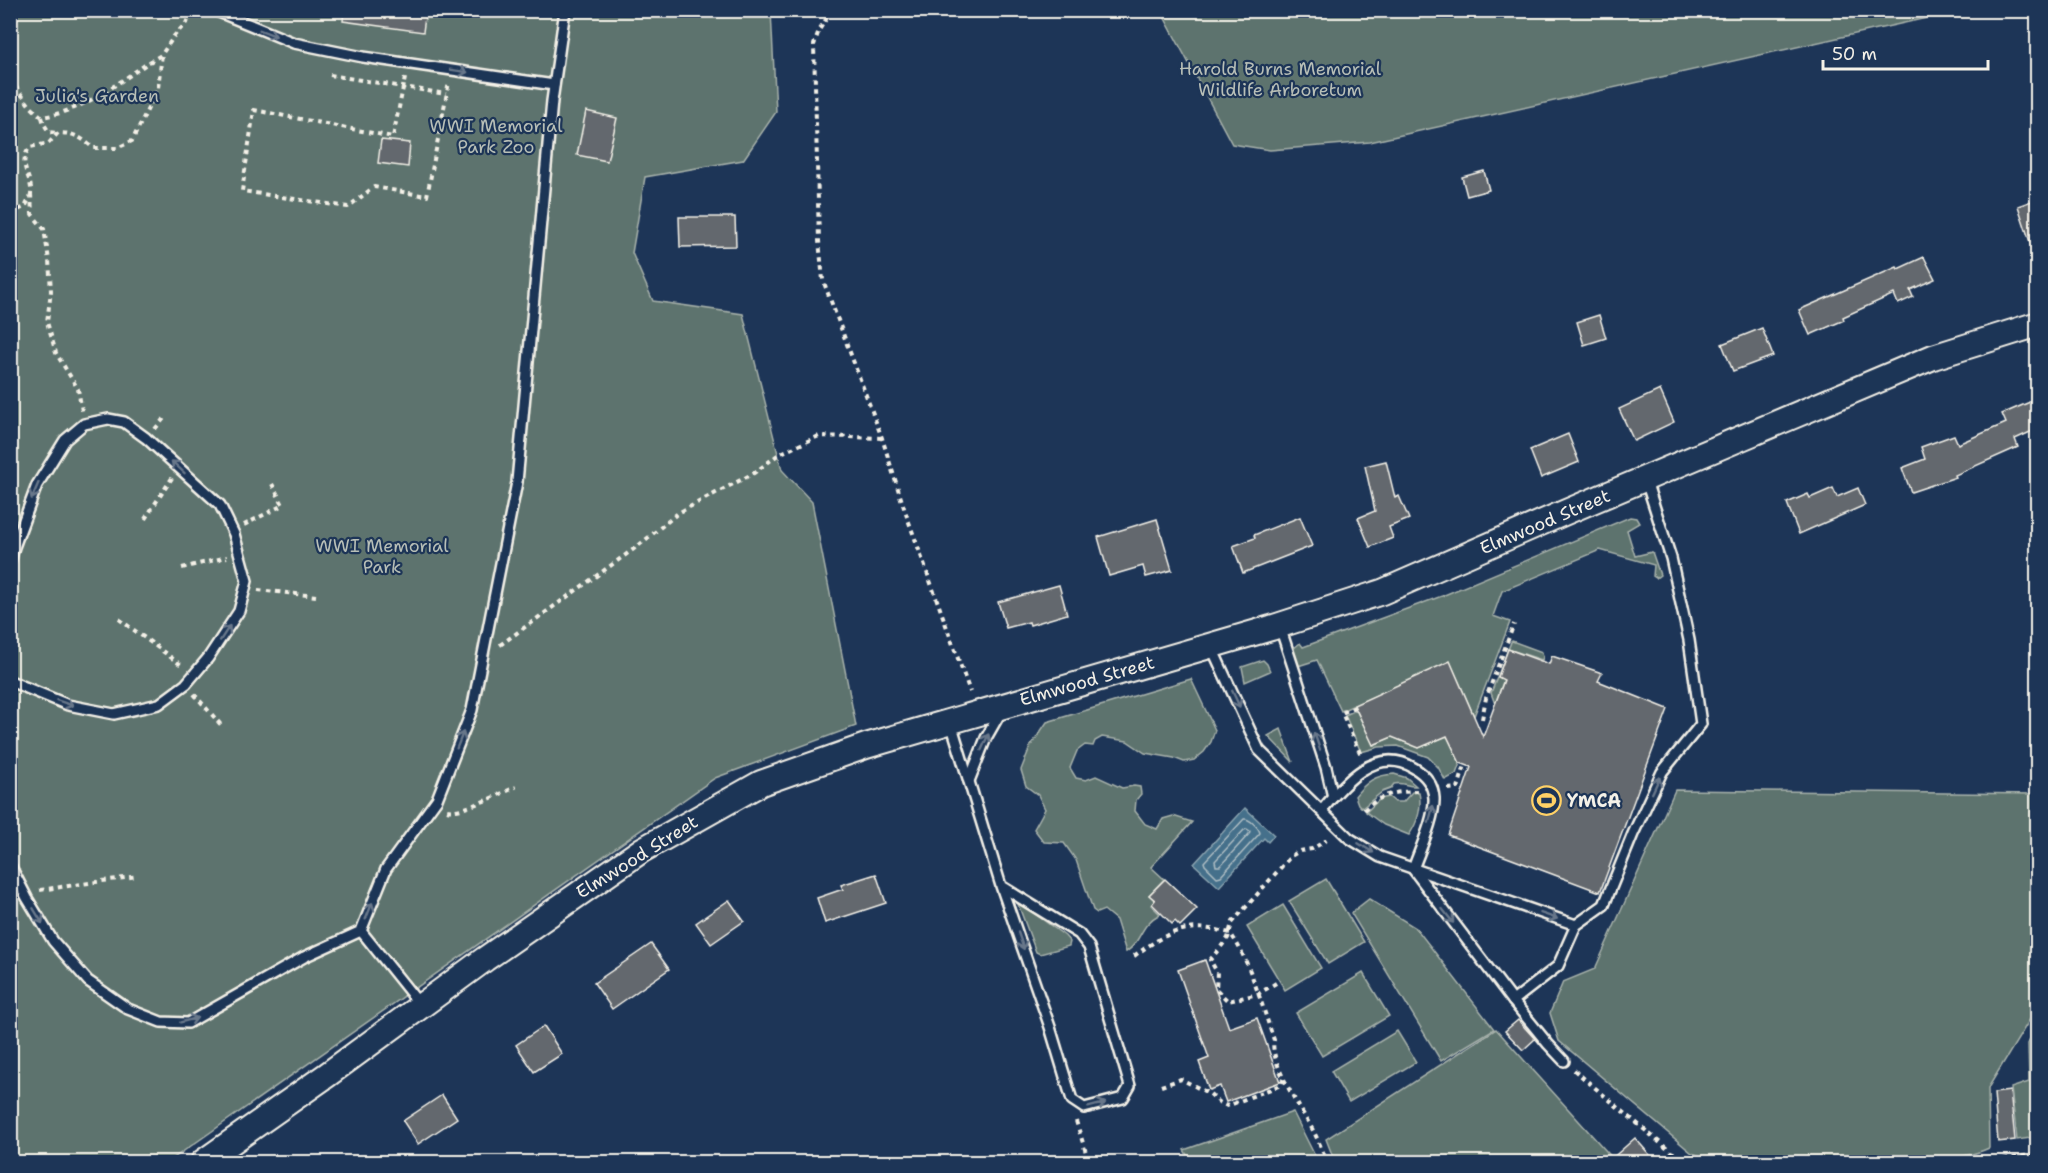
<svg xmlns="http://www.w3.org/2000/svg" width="2048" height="1173" viewBox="0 0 2048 1173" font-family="'Shantell Sans',sans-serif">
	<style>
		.green { fill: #5d736e; stroke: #a8b2ab; stroke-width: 1.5 }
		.water { fill: #45708b; stroke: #8ba4b0; stroke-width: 1.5 }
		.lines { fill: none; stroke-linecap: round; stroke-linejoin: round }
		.shore { stroke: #aebdc3; stroke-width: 1.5 }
		.building { fill: #63686e; stroke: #f4f1e8; stroke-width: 1.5 }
		.lane-casing { stroke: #f4f1e8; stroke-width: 14 }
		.secondary-casing { stroke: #f4f1e8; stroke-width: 28 }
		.path { stroke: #f4f1e8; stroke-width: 4; stroke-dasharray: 4.5 4.5; stroke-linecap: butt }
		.lane { stroke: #1d3557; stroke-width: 9 }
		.secondary { stroke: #1d3557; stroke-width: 24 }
		.oneway { stroke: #68778a }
		.labels { text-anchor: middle; stroke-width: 4.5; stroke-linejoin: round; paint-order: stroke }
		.park-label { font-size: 18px; fill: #b8bfb7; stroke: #1d3557 }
		.street-label { font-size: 18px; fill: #f4f1e8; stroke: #1d3557 }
		.poi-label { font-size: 18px; font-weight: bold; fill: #f4f1e8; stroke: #1d3557; text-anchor: start }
	</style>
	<rect width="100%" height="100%" fill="#1d3557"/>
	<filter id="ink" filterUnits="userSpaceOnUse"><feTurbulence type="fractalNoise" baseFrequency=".0167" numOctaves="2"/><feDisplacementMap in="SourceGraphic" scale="12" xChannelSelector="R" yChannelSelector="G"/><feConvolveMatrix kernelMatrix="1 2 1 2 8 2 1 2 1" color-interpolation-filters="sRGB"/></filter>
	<g filter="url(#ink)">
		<!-- green -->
		<g class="green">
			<path d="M 10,11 L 771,11 L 776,112 L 743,160 L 645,177 L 632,253 L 653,301 L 743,314 L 782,470 L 812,502 L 856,726 L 715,778 L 168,1162 L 11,1162 Z"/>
			<path d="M 1161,11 L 1958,11 L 1370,142 L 1270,150 L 1232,144 Z"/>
			<path d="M 1630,517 L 1636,518 L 1639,523 L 1627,530 L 1635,556 L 1652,552 L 1660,575 L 1656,578 L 1653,576 L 1654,565 L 1600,550 L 1502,591 L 1493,616 L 1510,622 L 1474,716 L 1450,662 L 1341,711 L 1317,660 L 1298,666 L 1293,654 L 1293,649 L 1300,643 L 1303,647 L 1442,596 Z"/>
			<path d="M 1512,641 L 1542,652 L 1543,657 L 1542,660 L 1508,649 L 1498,676 L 1504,679 L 1495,704 L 1491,693 L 1511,642 Z"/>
			<path d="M 1263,660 L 1267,664 L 1270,671 L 1245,682 L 1242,667 Z"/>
			<path d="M 1191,679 L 1215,730 L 1211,742 L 1204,752 L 1194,760 L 1184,762 L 1174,758 L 1145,753 L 1127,741 L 1102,737 L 1095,741 L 1093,746 L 1085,745 L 1077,751 L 1070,768 L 1076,778 L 1086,780 L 1096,776 L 1122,788 L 1134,786 L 1140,787 L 1141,794 L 1136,800 L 1135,811 L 1145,824 L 1157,829 L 1163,819 L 1173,816 L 1192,822 L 1151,867 L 1164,879 L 1149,895 L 1155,901 L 1151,905 L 1160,914 C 1139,925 1142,942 1126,952 L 1116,920 L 1104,910 L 1097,913 L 1093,910 L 1076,860 L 1064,843 L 1044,842 L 1034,829 L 1045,809 L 1038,795 L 1026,786 L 1021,770 L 1030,747 L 1047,722 Z"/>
			<path d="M 1356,710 L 1374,745 L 1392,737 L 1419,748 L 1447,736 L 1460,763 L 1456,774 L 1445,780 L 1438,767 L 1428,757 L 1398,746 L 1379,747 L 1361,752 L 1345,715 Z"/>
			<path d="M 1281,729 L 1293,762 L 1268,736 Z"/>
			<path d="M 1394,774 L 1407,778 L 1416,786 C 1408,787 1403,782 1394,784 L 1390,789 L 1382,792 L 1362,808 L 1358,804 L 1355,796 C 1366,782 1375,775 1394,774 Z"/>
			<path d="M 1675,790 L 2037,794 L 2037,1016 L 2030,1019 L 1988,1088 L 1989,1148 C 1952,1165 1892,1162 1852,1162 C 1807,1162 1762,1163 1717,1162 L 1692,1153 L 1559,1041 L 1550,1013 L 1563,982 L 1595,969 Z"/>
			<path d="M 1412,792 L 1419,792 C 1422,808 1418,822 1409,835 L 1384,825 L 1366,812 L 1380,799 L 1389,797 L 1395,802 L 1403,802 Z"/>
			<path d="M 1326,879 L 1364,942 L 1328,964 L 1289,901 Z"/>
			<path d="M 1369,899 L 1416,928 L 1494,1029 L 1441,1061 L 1351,913 Z"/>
			<path d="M 1020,903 L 1065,936 L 1070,942 L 1069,946 L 1040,954 L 1036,952 L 1018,904 Z"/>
			<path d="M 1283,905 L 1321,968 L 1285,990 L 1247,927 Z"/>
			<path d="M 1363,973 L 1389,1016 L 1322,1056 L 1296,1013 Z"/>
			<path d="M 2037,1024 L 2037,1137 L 2017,1140 L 2011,1088 L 2029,1082 L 2028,1044 Z"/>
			<path d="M 1496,1029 L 1616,1162 L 1335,1162 L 1326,1139 Z"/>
			<path d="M 1397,1031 L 1416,1062 L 1349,1102 L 1331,1071 Z"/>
			<path d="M 1293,1112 L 1318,1162 L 1191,1162 L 1184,1150 Z"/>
		</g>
		<!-- water -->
		<path class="water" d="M 1245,808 L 1274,835 L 1268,842 L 1264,838 L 1219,887 L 1194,864 Z"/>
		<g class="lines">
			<!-- shore -->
			<g class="shore">
				<path d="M 1244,819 C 1249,818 1259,828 1260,833 L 1221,876 L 1217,877 L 1205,865 L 1204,862 Z"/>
				<path d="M 1247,829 L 1250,831 L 1249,834 L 1220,866 L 1216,866 L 1215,861 L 1244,830 Z"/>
			</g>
		</g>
		<!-- building -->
		<g class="building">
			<path d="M 344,10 L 426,10 L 423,32 L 343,21 Z"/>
			<path d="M 586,111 L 617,118 L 607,161 L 577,155 Z"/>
			<path d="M 381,140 L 410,143 L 408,167 L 378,163 Z"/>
			<path d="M 1484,171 L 1489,190 L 1467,196 L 1462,177 Z"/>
			<path d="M 2037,199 L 2037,253 L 2034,254 L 2018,206 Z"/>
			<path d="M 679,217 L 735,217 L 736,246 L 680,247 Z"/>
			<path d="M 1924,257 L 1935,279 L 1910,290 L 1913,297 L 1898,304 L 1894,294 L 1843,317 L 1844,320 L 1810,335 L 1799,310 L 1897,267 L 1898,269 Z"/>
			<path d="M 1599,315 L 1606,338 L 1584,345 L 1577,322 Z"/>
			<path d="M 1762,328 L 1773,356 L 1733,371 L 1722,344 Z"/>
			<path d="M 1660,390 L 1674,422 L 1634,441 L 1619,409 Z"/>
			<path d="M 2037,399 L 2037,429 L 2015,439 L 2018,447 L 1955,475 L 1956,477 L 1911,492 L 1902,468 L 1925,459 L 1921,447 L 1954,435 L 1958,444 L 2006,423 L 2002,414 Z"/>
			<path d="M 1568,434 L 1579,462 L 1541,478 L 1530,450 Z"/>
			<path d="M 1386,461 L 1395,498 L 1399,496 L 1409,519 L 1389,527 L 1393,538 L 1370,547 L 1358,518 L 1375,511 L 1365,466 Z"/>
			<path d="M 1833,488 L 1837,497 L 1858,488 L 1865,505 L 1799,534 L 1787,503 L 1808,494 L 1810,498 Z"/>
			<path d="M 1300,517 L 1312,546 L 1243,573 L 1233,546 L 1255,538 L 1254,535 Z"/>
			<path d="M 1157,519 L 1172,570 L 1146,577 L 1143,566 L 1109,576 L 1098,537 Z"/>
			<path d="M 1059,585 L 1067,614 L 1030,625 L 1029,622 L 1006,628 L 998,602 Z"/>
			<path d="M 1508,649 L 1549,664 L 1552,656 L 1602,673 L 1598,681 L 1668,709 L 1600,892 L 1448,835 L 1471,767 L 1460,763 L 1447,736 L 1419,748 L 1392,737 L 1373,745 L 1354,705 L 1450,661 L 1483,737 L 1504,680 L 1498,677 Z"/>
			<path d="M 876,874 L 886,903 L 825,923 L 817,898 L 843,889 L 841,885 Z"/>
			<path d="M 1165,879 L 1197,909 L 1180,926 L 1175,921 L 1172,924 L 1152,904 L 1155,900 L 1149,895 Z"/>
			<path d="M 729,900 L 744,921 L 711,944 L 696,923 Z"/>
			<path d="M 651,944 L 669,969 L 612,1009 L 594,983 Z"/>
			<path d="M 1205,960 L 1229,1028 L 1257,1018 L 1280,1082 L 1226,1102 L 1220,1086 L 1209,1090 L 1199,1062 L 1209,1058 L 1178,970 Z"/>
			<path d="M 1518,1020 L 1535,1039 L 1523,1050 L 1505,1031 Z"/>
			<path d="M 544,1026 L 562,1054 L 534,1072 L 516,1045 Z"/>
			<path d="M 2010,1091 L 2015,1140 L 1998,1142 L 1994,1093 Z"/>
			<path d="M 442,1095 L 457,1118 L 418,1144 L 403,1121 Z"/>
			<path d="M 1635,1138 L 1656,1162 L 1608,1162 Z"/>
		</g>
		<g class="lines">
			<defs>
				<g id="lane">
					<path d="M 214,10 L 294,43 L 363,57 L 554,85"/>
					<path d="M 10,562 L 14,547 L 37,485 L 65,440 L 84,424 L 108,419 L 124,422 L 146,438 L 220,505 L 234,534 L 247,581 L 239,611 L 208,658 L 186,684 L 159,704 L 114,714 L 68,705 L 10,681"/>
					<path d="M 1280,627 L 1326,767 L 1333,797"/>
					<path d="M 1211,646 L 1259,750 L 1349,838 L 1380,857 L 1576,925 L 1604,905 L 1633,834 L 1662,772 L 1701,724 L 1689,640 L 1671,558 L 1646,481"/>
					<path d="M 951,723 L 1001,886 L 1050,1027 L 1072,1100 L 1084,1108 L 1123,1098 L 1130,1086 L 1089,947 L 1079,934 L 1001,886"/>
					<path d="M 969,781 L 986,738 L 1002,710"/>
					<path d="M 1322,810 C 1344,783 1376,745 1414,768 C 1426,775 1433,784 1434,798 C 1435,818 1420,849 1413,869 L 1513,1001 L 1558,966 L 1576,925"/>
					<path d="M 10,865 L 27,898 L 53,941 L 88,981 L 128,1009 L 161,1022 L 188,1023 L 304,957 L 361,931 L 386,869 L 437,799 L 472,710 L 517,482 L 552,101 L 565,10"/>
					<path d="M 361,931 L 421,1006"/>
					<path d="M 1513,1001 L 1548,1044 L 1564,1061"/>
				</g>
				<path id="secondary" d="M 203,1162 L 327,1075 L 485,959 L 642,850 L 761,783 L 866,746 L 1271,628 L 1382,592 L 1566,512 L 1933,357 L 2038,324"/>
			</defs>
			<!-- lane casing -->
			<use href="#lane" class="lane-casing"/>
			<!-- secondary casing -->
			<use href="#secondary" class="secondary-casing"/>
			<!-- path -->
			<g class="path">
				<path d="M 832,10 L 819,30 L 814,45 L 819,241 L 823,280 L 882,438 L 905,511 L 970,692"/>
				<path d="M 330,75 L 446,94"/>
				<path d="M 405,78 L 393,137 L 254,110 L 242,191 L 348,207 L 374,187 L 427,196 L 449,82"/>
				<path d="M 10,79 L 30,106 L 42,117 C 89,110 122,78 161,55"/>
				<path d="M 42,117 L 44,124 L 49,132 L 57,133"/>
				<path d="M 31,194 L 32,214 L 44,229 L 49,260 L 51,291 L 47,322 L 56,353 L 78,389 L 82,411"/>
				<path d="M 10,213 L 25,207 C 27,203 30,198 31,194 C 33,177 16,165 30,147 L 49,143 L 58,133 C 74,133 81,137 93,148 L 117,148 L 132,141 L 158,88 L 162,54 L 174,36 L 198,10"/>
				<path d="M 155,429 L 166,416"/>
				<path d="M 145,519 L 172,478"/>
				<path d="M 244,525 L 283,505 L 270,480"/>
				<path d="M 182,568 L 227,557"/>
				<path d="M 258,590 L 316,596"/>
				<path d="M 119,619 L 184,667"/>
				<path d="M 500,645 L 638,546 L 678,513 L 754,473 L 779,454 L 819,436 L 882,438"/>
				<path d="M 194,694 L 221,725"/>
				<path d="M 1355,707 L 1342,713 L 1361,755 L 1362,754"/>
				<path d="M 1482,719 L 1486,698 L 1514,624"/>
				<path d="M 1448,789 L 1458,788 L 1465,765"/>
				<path d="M 447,810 C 460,814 502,793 516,787"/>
				<path d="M 1364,810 C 1382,794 1393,792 1417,791"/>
				<path d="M 40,890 L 138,876"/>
				<path d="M 1134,956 C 1170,930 1187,922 1230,933 C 1249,958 1263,1009 1274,1040 C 1268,1061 1303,1112 1314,1132 C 1319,1142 1323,1152 1327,1162"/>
				<path d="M 1276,983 L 1258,994 L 1228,1001 L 1216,989 L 1217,972 L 1210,960 L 1228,938 L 1232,923 L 1291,856 L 1300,851 L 1312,849 L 1327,840"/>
				<path d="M 1574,1070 L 1671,1152 L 1693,1162"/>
				<path d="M 1161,1086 L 1181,1079 L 1210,1094 L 1219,1102 L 1227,1106 L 1281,1085 L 1283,1079"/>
				<path d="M 1076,1121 L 1089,1162"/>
				<path d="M 1986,1162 L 2038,1154"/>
			</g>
			<!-- lane -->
			<use href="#lane" class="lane"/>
			<!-- secondary -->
			<use href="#secondary" class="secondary"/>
		</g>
		<!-- one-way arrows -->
		<defs><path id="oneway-shaft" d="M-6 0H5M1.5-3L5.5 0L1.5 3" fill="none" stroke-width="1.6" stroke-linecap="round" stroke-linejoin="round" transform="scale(1.5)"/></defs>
		<g class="oneway">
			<use href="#oneway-shaft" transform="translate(268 33) rotate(21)"/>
			<use href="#oneway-shaft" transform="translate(459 71) rotate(9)"/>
			<use href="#oneway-shaft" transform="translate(178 467) rotate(-137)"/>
			<use href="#oneway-shaft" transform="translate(35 491) rotate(113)"/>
			<use href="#oneway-shaft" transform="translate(225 633) rotate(-57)"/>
			<use href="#oneway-shaft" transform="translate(1236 699) rotate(65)"/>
			<use href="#oneway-shaft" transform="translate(65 703) rotate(18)"/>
			<use href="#oneway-shaft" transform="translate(460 740) rotate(-68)"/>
			<use href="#oneway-shaft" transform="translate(1317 741) rotate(-109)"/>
			<use href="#oneway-shaft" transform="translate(985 742) rotate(-66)"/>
			<use href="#oneway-shaft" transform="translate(1656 785) rotate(-65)"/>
			<use href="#oneway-shaft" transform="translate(1431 814) rotate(-76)"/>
			<use href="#oneway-shaft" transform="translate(1366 848) rotate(32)"/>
			<use href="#oneway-shaft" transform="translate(369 911) rotate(-68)"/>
			<use href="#oneway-shaft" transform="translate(38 916) rotate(59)"/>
			<use href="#oneway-shaft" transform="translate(1448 916) rotate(52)"/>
			<use href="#oneway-shaft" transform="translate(1549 916) rotate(19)"/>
			<use href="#oneway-shaft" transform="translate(1021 941) rotate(71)"/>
			<use href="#oneway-shaft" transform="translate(189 1020) rotate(-15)"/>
			<use href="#oneway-shaft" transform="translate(1097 1105) rotate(-15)"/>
		</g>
	</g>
	<!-- icons -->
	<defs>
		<symbol id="stadium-ring" viewBox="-11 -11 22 22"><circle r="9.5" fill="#1d3557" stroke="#ffd166" stroke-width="1.5"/><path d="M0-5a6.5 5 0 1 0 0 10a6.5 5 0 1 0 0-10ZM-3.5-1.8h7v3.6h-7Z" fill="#ffd166"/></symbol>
	</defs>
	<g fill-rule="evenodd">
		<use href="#stadium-ring" x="1530" y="784" width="33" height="33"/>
	</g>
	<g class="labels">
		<!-- park labels -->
		<g class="park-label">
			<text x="1280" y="75">Harold Burns Memorial<tspan x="1280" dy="21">Wildlife Arboretum</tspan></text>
			<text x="97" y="102">Julia's Garden</text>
			<text x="496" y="132">WWI Memorial<tspan x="496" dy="21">Park Zoo</tspan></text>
			<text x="382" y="552">WWI Memorial<tspan x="382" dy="21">Park</tspan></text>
		</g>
		<!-- street labels -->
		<g class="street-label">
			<text transform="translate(1545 522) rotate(-23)" y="6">Elmwood Street</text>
			<text transform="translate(1087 681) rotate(-16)" y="6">Elmwood Street</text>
			<text transform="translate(637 857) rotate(-32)" y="6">Elmwood Street</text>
		</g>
		<!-- poi labels -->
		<g class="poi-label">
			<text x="1567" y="807">YMCA</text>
		</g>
	</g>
	<!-- margin -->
	<rect width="2048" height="1173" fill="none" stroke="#1d3557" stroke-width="36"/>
	<rect x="18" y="18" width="2012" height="1137" fill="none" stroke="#f4f1e8" stroke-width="2" filter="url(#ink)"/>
	<!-- scale -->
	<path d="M1823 60v9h165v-9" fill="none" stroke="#f4f1e8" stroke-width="3"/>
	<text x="1832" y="60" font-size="18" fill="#f4f1e8" stroke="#1d3557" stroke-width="4.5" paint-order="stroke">50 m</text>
</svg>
